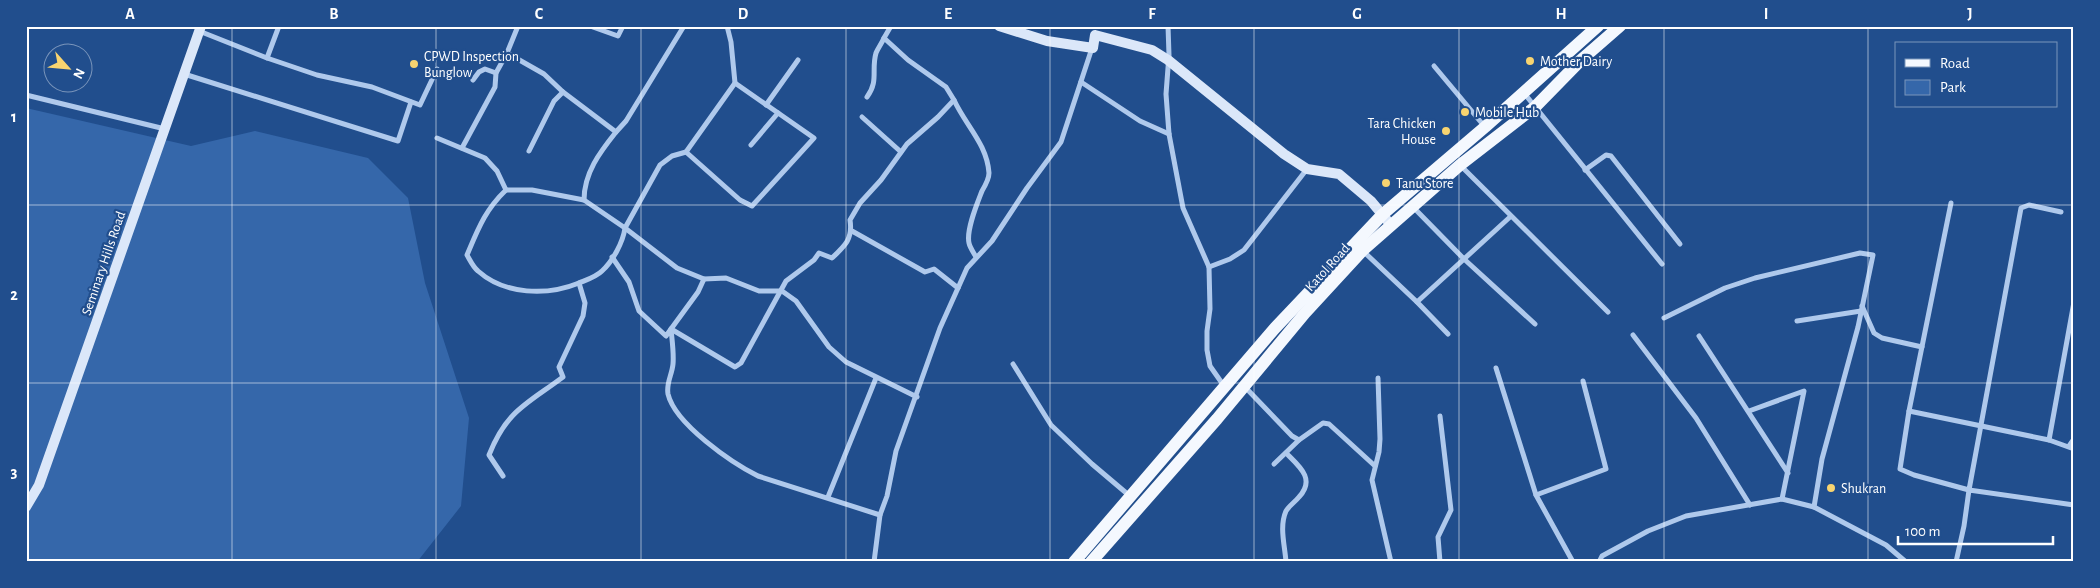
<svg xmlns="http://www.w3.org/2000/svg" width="2100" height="588" viewBox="0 0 2100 588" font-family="'Alegreya Sans',sans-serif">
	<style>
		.green { fill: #3567aa }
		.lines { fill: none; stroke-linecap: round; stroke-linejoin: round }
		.street { stroke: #afc9ec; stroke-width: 5 }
		.secondary { stroke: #dbe7f9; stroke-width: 10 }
		.primary { stroke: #f4f8fe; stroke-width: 12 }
		.grid { fill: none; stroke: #fff; stroke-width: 1; stroke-opacity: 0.55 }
		.poi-dot { fill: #f8d470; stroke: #214e8d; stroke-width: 2 }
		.labels { text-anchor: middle; stroke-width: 4.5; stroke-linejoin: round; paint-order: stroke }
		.poi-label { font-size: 14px; fill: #fff; stroke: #214e8d; text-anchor: start }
		.street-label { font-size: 14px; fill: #fff; stroke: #214e8d }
		.neatline { fill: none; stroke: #fff; stroke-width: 2 }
		.grid-label { font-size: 16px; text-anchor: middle; font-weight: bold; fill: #fff }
	</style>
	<rect width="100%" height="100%" fill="#214e8d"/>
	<!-- green -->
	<path class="green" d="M 26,108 L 191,146 L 255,131 L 368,158 L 408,198 L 425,283 L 469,418 L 461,506 L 417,562 L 26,562 Z"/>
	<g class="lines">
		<!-- street -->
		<g class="street">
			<path d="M 518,26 L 507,53 L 544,74 L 563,92 L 616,132 L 626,121 L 684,26"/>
			<path d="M 590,26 L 618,36 L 623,26"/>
			<path d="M 1168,26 L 1169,55 L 1166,94 L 1169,134 L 1183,208 L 1209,267 L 1210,309 L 1207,331 L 1207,350 L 1210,366 L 1224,386"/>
			<path d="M 199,31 L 267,58 L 317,75 L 372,87 L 420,105 L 437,69"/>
			<path d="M 267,58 L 279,26"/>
			<path d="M 1434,66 L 1485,127"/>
			<path d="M 184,74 L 398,141 L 411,102"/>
			<path d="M 473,80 L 479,72 L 485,69 L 496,73"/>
			<path d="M 1081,82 L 1140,121 L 1169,134"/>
			<path d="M 1524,93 L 1662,264"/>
			<path d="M 26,95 L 165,129"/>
			<path d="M 867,97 C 879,81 871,70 876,53 C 878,48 882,43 884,38"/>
			<path d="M 954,100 C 966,126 987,144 989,173 C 989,179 985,186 982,191 C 977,204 966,230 969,243 C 970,248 974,253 976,257"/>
			<path d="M 766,105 L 798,60"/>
			<path d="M 862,117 L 901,152"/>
			<path d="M 437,138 L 485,158 L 497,171 L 506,190 C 485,210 478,229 467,255 C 470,260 473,267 478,271 C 505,295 547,296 579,283 C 586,280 596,277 602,271 C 613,261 623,242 625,228 L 660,165 L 672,156 L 686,152 L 735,83 L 731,42 L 727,26"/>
			<path d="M 751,145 L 778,113"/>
			<path d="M 462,148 L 495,87 L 496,73 L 507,53"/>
			<path d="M 529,151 L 554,101 L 563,92"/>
			<path d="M 686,152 L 740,200 L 752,206 L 814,138 L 735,83"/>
			<path d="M 1461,166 L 1608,312"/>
			<path d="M 1585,170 L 1606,155 L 1611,156 L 1680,244"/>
			<path d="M 506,190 L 532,190 L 584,200 L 625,228 L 677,268 L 704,279 L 726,278 L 759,291 L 782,291 L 796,301 L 829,347 L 846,362 L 917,397"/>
			<path d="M 584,200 C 584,173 600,152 616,132"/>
			<path d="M 1951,203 L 1909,411 L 1900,469 L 1914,475 L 1969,490 L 2021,208 L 2029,205 L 2061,212"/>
			<path d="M 1413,207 L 1464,259 L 1535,324"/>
			<path d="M 852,231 L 925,272 L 934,269 L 958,288"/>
			<path d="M 1363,251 L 1417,302"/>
			<path d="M 612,257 L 629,282 L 639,311 L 666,336 L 671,329 C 672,340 674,353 673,364 C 672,375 666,383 668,394 C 675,424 732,463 758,476 L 880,515"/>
			<path d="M 1209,267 L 1230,259 L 1244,250 L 1307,169"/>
			<path d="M 704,279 L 698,292 L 671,329 L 735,367 L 741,363 L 786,281 L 814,260 L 819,253 L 832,258 C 845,246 853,239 850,220 L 860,203 L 881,180 L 907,144 L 938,117 L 954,100 L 946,87 L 908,60 L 884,38 L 891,26"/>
			<path d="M 2074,302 L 2049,440 L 2074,449"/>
			<path d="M 1862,306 L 1874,333 L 1882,338 L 1922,347"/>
			<path d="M 1664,318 L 1725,288 L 1755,278 L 1860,253 L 1873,255 L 1858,327 L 1822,459 L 1814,507"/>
			<path d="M 1797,321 L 1861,311"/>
			<path d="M 1448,334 L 1417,302 L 1510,217"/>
			<path d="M 1633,335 L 1696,418 L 1750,505"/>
			<path d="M 1699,336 L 1788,473"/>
			<path d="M 1013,364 L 1051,425 L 1092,464 L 1131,497"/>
			<path d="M 1496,368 L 1536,495"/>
			<path d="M 1378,378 L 1380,439 L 1379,452 L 1372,480 L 1391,562"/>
			<path d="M 1244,386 L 1292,436 L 1299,440 L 1323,423 L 1329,424 L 1375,466"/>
			<path d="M 1749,411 L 1804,391 L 1782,499"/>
			<path d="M 1909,411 L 2049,440"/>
			<path d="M 2069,446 L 2074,439"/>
			<path d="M 1286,453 C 1299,466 1316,479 1299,497 C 1295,502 1289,506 1286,511 C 1279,527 1285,546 1286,562"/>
			<path d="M 1274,464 L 1299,440"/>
			<path d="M 503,476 L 489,455 C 507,410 527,404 563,377 L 559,367 L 583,316 L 585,303 L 579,283"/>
			<path d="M 828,497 L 876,378"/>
			<path d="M 874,562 L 880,515 L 887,496 L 896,451 L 940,328 L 967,268 L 992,241 L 1027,188 L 1061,142 L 1092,48"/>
			<path d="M 1440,562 L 1438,537 L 1451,510 L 1440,416"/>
			<path d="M 1573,562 L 1536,495 L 1606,469 L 1583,381"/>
			<path d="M 1599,562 L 1602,556 L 1648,531 L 1686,516 L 1782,499 L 1814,507 L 1886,545 L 1906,562"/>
			<path d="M 1956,562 L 1964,526 L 1969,490 L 2074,505"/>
		</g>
		<!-- secondary -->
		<g class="secondary">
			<path d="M 999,26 L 1047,41 L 1093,48 L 1095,35 L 1152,50 L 1168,60 L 1284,154 L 1307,169 L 1339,174 L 1371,201 L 1391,225"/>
			<path d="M 26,507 L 39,485 L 201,26"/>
		</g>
		<!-- primary -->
		<g class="primary">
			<path d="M 1074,562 L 1275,328 L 1383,214 L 1485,127 L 1598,26"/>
			<path d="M 1091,562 L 1217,419 L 1305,313 L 1363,250 L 1460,165 L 1535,107 L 1581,60 L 1620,26"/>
		</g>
	</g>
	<!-- grid -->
	<path class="grid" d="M 232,26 L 232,562M 436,26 L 436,562M 641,26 L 641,562M 846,26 L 846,562M 1050,26 L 1050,562M 1254,26 L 1254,562M 1459,26 L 1459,562M 1664,26 L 1664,562M 1868,26 L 1868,562M 26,205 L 2074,205M 26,383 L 2074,383"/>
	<!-- markers -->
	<g class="poi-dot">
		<circle cx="1530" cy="61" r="5"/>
		<circle cx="414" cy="64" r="5"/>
		<circle cx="1465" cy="112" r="5"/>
		<circle cx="1446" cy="131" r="5"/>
		<circle cx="1386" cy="183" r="5"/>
		<circle cx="1831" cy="488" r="5"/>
	</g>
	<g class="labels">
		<!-- poi labels -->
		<g class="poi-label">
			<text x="424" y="61">CPWD Inspection<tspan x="424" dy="16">Bunglow</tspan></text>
			<text x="1540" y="66">Mother Dairy</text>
			<text x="1475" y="117">Mobile Hub</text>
			<text x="1436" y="128" text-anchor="end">Tara Chicken<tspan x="1436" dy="16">House</tspan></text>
			<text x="1396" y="188">Tanu Store</text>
			<text x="1841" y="493">Shukran</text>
		</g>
		<!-- street labels -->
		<g class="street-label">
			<text transform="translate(103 263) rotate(-71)" y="5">Seminary Hills Road</text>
			<text transform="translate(1327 267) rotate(-48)" y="5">Katol Road</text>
		</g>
	</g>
	<!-- border -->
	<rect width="2100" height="588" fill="none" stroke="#214e8d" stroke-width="55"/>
	<!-- legend -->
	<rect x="1895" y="42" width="162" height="65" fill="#214e8d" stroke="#7a95bb"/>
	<rect x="1905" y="59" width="25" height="8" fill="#f4f8fe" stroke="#7a95bb"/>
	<text x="1940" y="68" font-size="15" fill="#ffffff">Road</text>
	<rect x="1905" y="80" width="25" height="15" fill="#3567aa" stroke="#7a95bb"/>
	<text x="1940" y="92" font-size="15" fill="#ffffff">Park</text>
	<!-- north arrow -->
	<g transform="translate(68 68) rotate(117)"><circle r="24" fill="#214e8d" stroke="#7a95bb"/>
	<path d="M0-4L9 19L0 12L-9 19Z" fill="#f8d470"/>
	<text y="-8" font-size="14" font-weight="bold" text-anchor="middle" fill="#ffffff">N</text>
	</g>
	<!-- scale -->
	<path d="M1898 536v8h155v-8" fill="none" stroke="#ffffff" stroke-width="2.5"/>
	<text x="1905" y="536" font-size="15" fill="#ffffff" stroke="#214e8d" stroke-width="4" paint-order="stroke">100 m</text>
	<rect x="28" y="28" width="2044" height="532" class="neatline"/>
	<g class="grid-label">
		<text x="130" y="19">A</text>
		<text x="334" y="19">B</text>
		<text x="539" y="19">C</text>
		<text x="743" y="19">D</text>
		<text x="948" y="19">E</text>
		<text x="1152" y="19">F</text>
		<text x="1357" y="19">G</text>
		<text x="1561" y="19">H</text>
		<text x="1766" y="19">I</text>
		<text x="1970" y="19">J</text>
		<text x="14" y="122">1</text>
		<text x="14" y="300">2</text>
		<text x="14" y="477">3</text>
	</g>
</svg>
